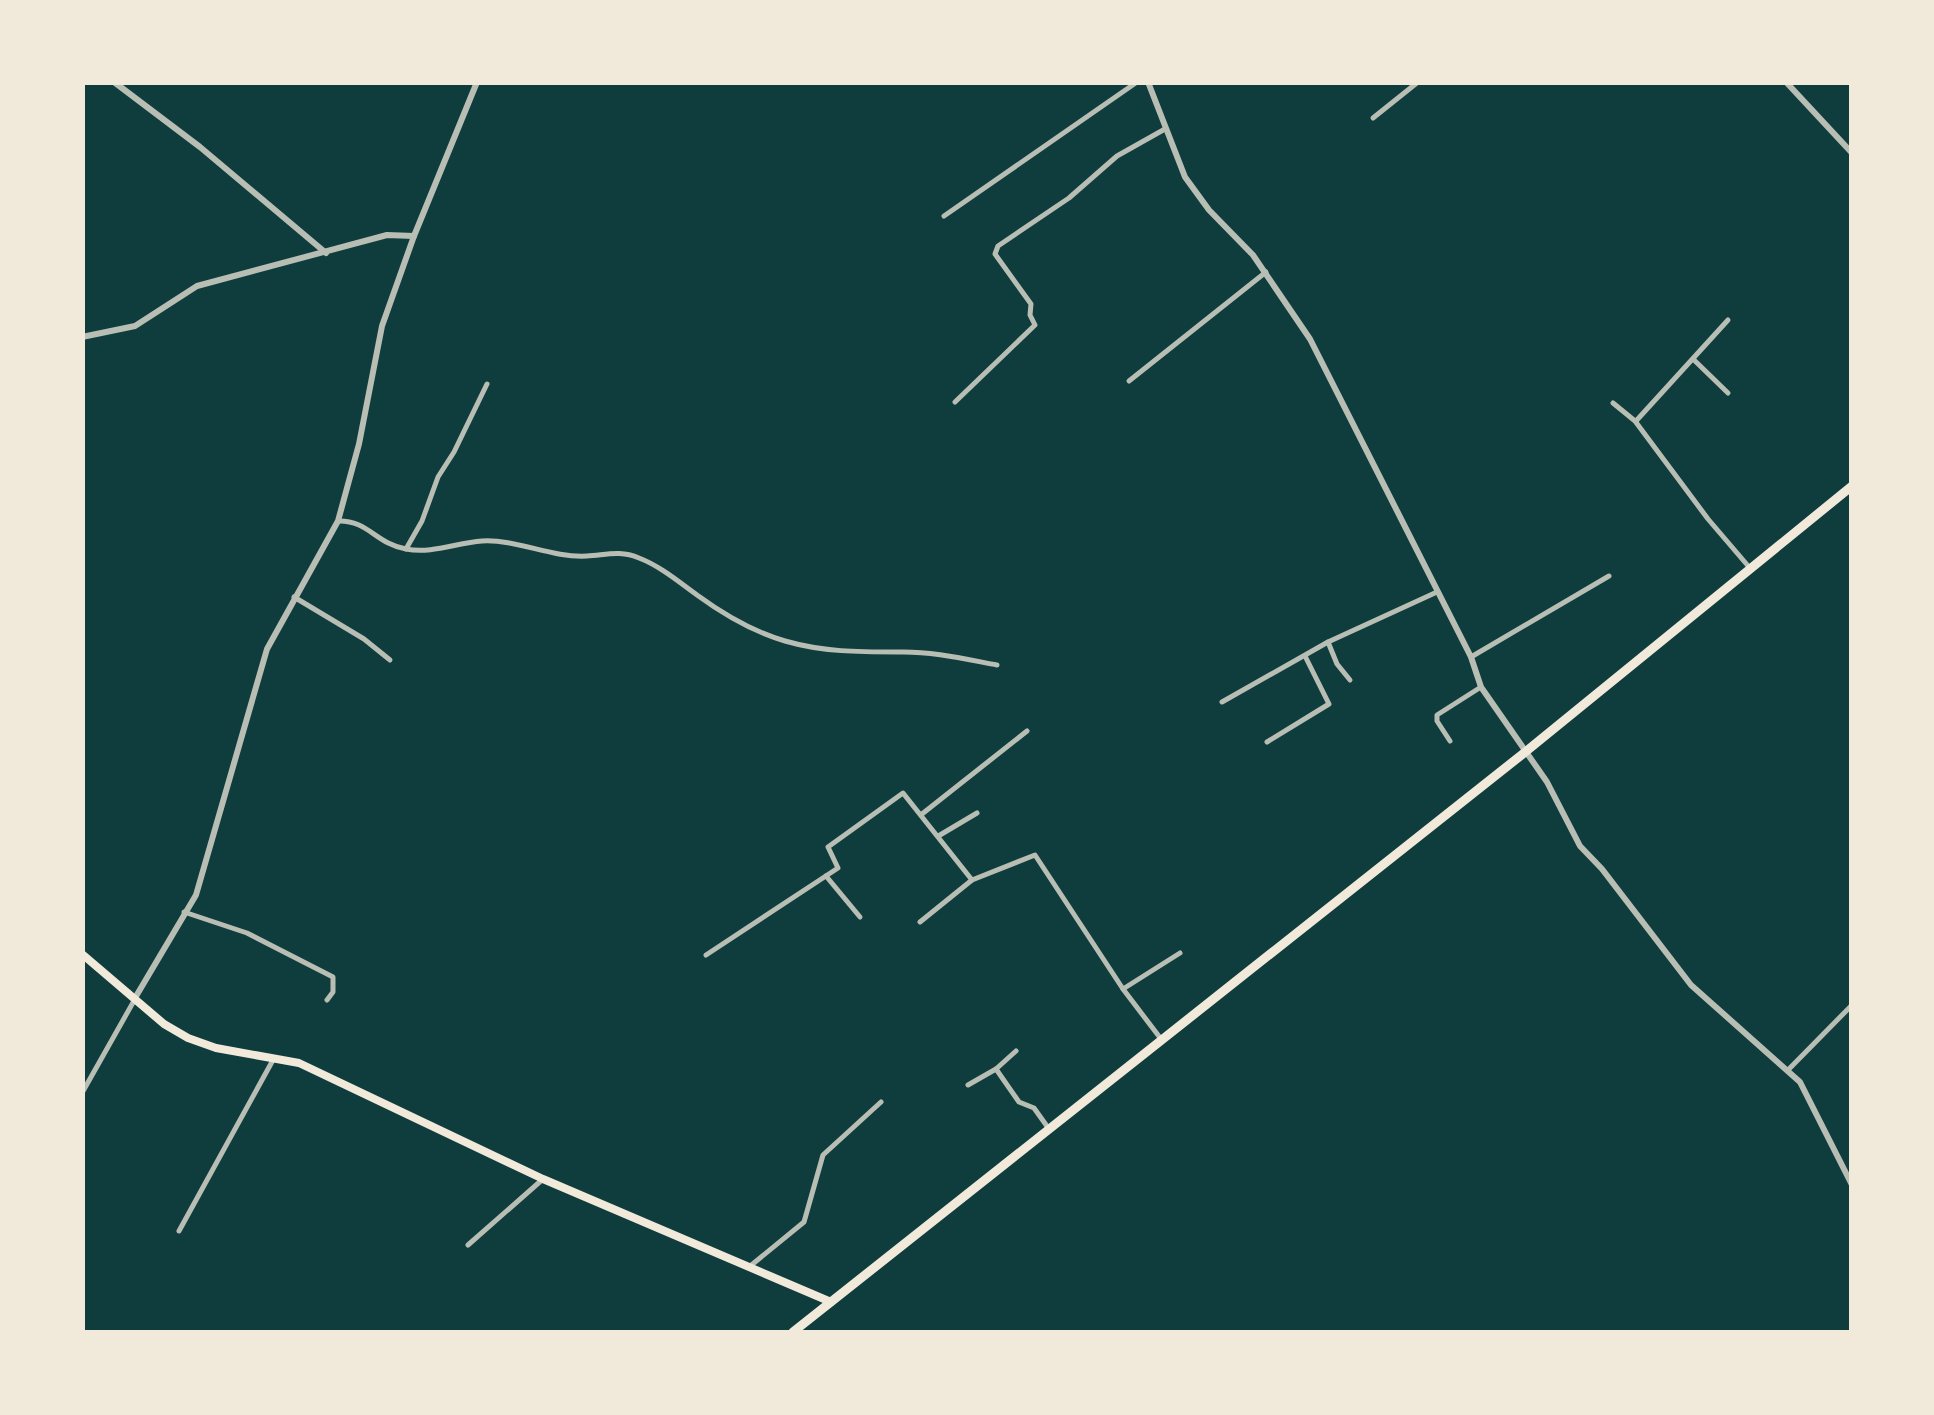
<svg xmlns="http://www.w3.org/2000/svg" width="1934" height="1415" viewBox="0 0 1934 1415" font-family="'Fira Sans',sans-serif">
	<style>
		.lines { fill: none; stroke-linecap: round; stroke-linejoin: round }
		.minor { stroke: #b8beb3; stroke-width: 5 }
		.tertiary { stroke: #b8beb3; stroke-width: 6 }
		.secondary { stroke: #f1e9da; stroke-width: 8 }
		.trunk { stroke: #f1e9da; stroke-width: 9 }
	</style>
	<rect width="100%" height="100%" fill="#0f3d3e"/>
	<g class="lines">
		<!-- minor -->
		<g class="minor">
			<path d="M 1373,118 L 1418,82"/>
			<path d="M 944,216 L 1137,82"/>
			<path d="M 1693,359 L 1728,393"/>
			<path d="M 1129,381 L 1266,272"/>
			<path d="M 955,402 L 1035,325 L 1030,315 L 1031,304 L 995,254 L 998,246 L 1069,198 L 1117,156 L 1165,129"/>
			<path d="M 1613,403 L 1635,421 L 1708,519 L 1749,567"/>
			<path d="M 1636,421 L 1728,320"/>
			<path d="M 338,521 C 368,520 376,544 406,549 C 432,554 456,543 482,541 C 517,539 551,558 587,556 C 606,555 620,550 639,558 C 660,566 679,582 697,595 C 723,614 754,632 785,641 C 823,652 859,652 898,652 C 931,651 965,659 997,665"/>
			<path d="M 406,549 L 422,521 L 438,477 L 454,452 L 487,384"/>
			<path d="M 294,597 L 364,639 L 390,660"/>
			<path d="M 1328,642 L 1337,664 L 1350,680"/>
			<path d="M 1471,657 L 1609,576"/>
			<path d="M 1222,702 L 1328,642 L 1437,592"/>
			<path d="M 1450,741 L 1437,721 L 1437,715 L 1481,687"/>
			<path d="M 1267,742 L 1329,704 L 1305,656"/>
			<path d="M 922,814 L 1027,731"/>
			<path d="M 940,835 L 977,813"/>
			<path d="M 826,876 L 860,917"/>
			<path d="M 184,912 L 247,933 L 333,977 L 333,992 L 327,1000"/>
			<path d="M 920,922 L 972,880 L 1035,855 L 1123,989 L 1161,1039"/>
			<path d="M 706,955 L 838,868 L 828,847 L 903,793 L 972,880"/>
			<path d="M 1123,989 L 1180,953"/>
			<path d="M 996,1069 L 1019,1102 L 1034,1108 L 1049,1129"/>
			<path d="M 1789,1069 L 1852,1005"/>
			<path d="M 968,1085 L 996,1069 L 1016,1051"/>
			<path d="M 82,1093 L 135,999"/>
			<path d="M 179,1231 L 273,1060"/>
			<path d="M 468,1245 L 543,1179"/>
			<path d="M 749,1267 L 804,1222 L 823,1155 L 881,1102"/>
		</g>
		<!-- tertiary -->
		<g class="tertiary">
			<path d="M 114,82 L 200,147 L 326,253"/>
			<path d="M 1148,82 L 1185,177 L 1209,210 L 1253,255 L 1310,339 L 1471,657 L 1481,687 L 1547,782 L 1580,846 L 1602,869 L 1691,985 L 1800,1082 L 1852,1185"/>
			<path d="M 1786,82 L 1852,153"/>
			<path d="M 82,337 L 135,326 L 197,286 L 387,235 L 414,236 L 477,82"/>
			<path d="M 135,998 L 196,895 L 267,649 L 338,521 L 359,444 L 382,326 L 414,236"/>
		</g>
		<!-- secondary -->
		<path class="secondary" d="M 82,954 L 164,1024 L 188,1038 L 216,1048 L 299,1063 L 543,1179 L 831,1302"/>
		<!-- trunk -->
		<path class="trunk" d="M 793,1332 L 1524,753 L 1852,486"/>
	</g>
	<!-- border -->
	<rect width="1934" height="1415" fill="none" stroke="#f1e9da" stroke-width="170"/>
</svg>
